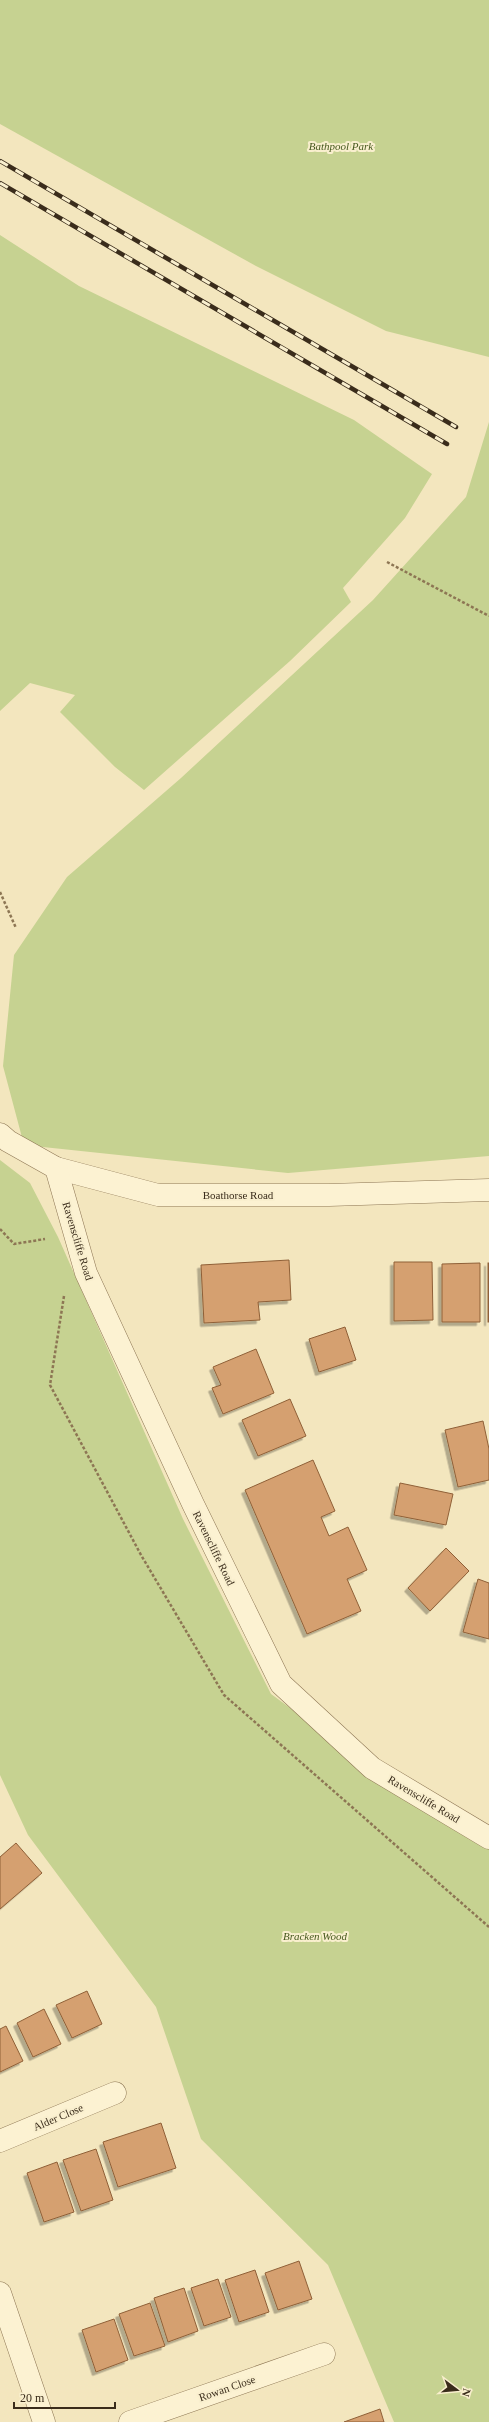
<svg xmlns="http://www.w3.org/2000/svg" width="489" height="2422" viewBox="0 0 489 2422" font-family="'Times New Roman',serif">
	<style>
		.green { fill: #c6d291 }
		.building { fill: #d5a06f; stroke: #8f6038; filter: url(#shadow) }
		.lines { fill: none; stroke-linecap: round; stroke-linejoin: round }
		.minor-casing { stroke: #8d7654; stroke-width: 23 }
		.tertiary-casing { stroke: #8d7654; stroke-width: 23 }
		.path { stroke: #8d7654; stroke-width: 2.5; stroke-dasharray: 3 2; stroke-linecap: butt }
		.minor { stroke: #fcf2d2; stroke-width: 22 }
		.tertiary { stroke: #fcf2d2; stroke-width: 22 }
		.rail-casing { stroke: #3a2c1b; stroke-width: 4.5 }
		.rail { stroke: #f9efce; stroke-width: 3; stroke-dasharray: 9; stroke-linecap: butt }
		.labels { text-anchor: middle; stroke-width: 4; stroke-linejoin: round; paint-order: stroke }
		.park-label { font-size: 11px; font-style: italic; fill: #47591f; stroke: #f9efce }
		.street-label { font-size: 11px; fill: #3a2c1b; stroke: #f9efce }
	</style>
	<defs>
		<filter id="shadow"><feDropShadow dx="-3.5" dy="3.5" stdDeviation="0" flood-color="#0004"/></filter>
	</defs>
	<rect width="100%" height="100%" fill="#f3e6be"/>
	<!-- green -->
	<g class="green">
		<path d="M 0,0 L 489,0 L 489,357 L 386,331 L 256,266 L 0,124 Z"/>
		<path d="M 0,235 L 79,286 L 354,420 L 432,474 L 405,518 L 343,588 L 351,602 L 290,661 L 144,790 L 115,767 L 60,712 L 75,695 L 30,683 L 0,711 Z"/>
		<path d="M 489,422 L 489,1156 L 288,1173 L 24,1145 L 3,1066 L 14,955 L 67,877 L 181,778 L 373,600 L 466,497 Z"/>
		<path d="M 0,1160 L 30,1183 L 58,1237 L 183,1519 L 271,1694 L 372,1768 L 489,1838 L 489,2422 L 394,2422 L 328,2265 L 201,2139 L 156,2007 L 28,1835 L 0,1775 Z"/>
	</g>
	<!-- building -->
	<g class="building">
		<path d="M 289,1260 L 291,1300 L 258,1302 L 260,1320 L 204,1323 L 201,1265 Z"/>
		<path d="M 394,1262 L 432,1262 L 433,1320 L 394,1321 Z"/>
		<path d="M 480,1263 L 480,1322 L 442,1322 L 442,1264 Z"/>
		<rect x="488" y="1263" width="1" height="59"/>
		<path d="M 345,1327 L 356,1360 L 319,1372 L 309,1339 Z"/>
		<path d="M 256,1349 L 274,1393 L 223,1414 L 212,1388 L 221,1385 L 213,1367 Z"/>
		<path d="M 290,1399 L 306,1436 L 258,1456 L 242,1420 Z"/>
		<path d="M 483,1421 L 489,1449 L 489,1480 L 458,1487 L 445,1430 Z"/>
		<path d="M 313,1460 L 335,1511 L 321,1517 L 329,1536 L 348,1527 L 367,1570 L 347,1579 L 361,1611 L 307,1634 L 245,1490 Z"/>
		<path d="M 400,1483 L 453,1494 L 446,1525 L 394,1515 Z"/>
		<path d="M 446,1548 L 469,1571 L 430,1611 L 408,1588 Z"/>
		<path d="M 478,1579 L 489,1583 L 489,1639 L 463,1632 Z"/>
		<path d="M 16,1843 L 42,1873 L 0,1909 L 0,1857 Z"/>
		<path d="M 87,1991 L 102,2024 L 72,2038 L 56,2005 Z"/>
		<path d="M 44,2009 L 61,2044 L 33,2057 L 17,2023 Z"/>
		<path d="M 6,2026 L 23,2061 L 0,2072 L 0,2029 Z"/>
		<path d="M 161,2123 L 176,2168 L 118,2187 L 103,2142 Z"/>
		<path d="M 96,2149 L 113,2200 L 81,2211 L 63,2160 Z"/>
		<path d="M 57,2162 L 74,2212 L 44,2222 L 27,2173 Z"/>
		<path d="M 299,2261 L 312,2299 L 278,2310 L 265,2273 Z"/>
		<path d="M 255,2270 L 269,2312 L 239,2322 L 225,2280 Z"/>
		<path d="M 218,2279 L 231,2317 L 204,2326 L 191,2288 Z"/>
		<path d="M 184,2288 L 198,2331 L 168,2342 L 154,2298 Z"/>
		<path d="M 150,2303 L 165,2346 L 134,2356 L 119,2314 Z"/>
		<path d="M 114,2319 L 128,2360 L 96,2372 L 82,2330 Z"/>
		<path d="M 380,2409 L 384,2422 L 344,2422 Z"/>
	</g>
	<g class="lines">
		<defs>
			<g id="minor">
				<path d="M 0,2141 L 115,2093"/>
				<path d="M 0,2293 L 44,2422"/>
				<path d="M 130,2422 L 324,2354"/>
			</g>
			<g id="tertiary">
				<path d="M 0,1134 L 8,1141 L 56,1168 L 158,1195 L 329,1195 L 489,1190"/>
				<path d="M 56,1168 L 86,1273 L 193,1504 L 281,1684 L 372,1768 L 489,1838"/>
			</g>
		</defs>
		<!-- minor casing -->
		<use href="#minor" class="minor-casing"/>
		<!-- tertiary casing -->
		<use href="#tertiary" class="tertiary-casing"/>
		<!-- path -->
		<g class="path">
			<path d="M 387,562 L 489,616"/>
			<path d="M 0,892 L 16,928"/>
			<path d="M 0,1229 L 14,1244 L 45,1239"/>
			<path d="M 64,1296 L 50,1385 L 141,1555 L 224,1695 L 489,1927"/>
		</g>
		<!-- minor -->
		<use href="#minor" class="minor"/>
		<!-- tertiary -->
		<use href="#tertiary" class="tertiary"/>
		<defs>
			<g id="rail">
				<path d="M 0,161 L 456,427"/>
				<path d="M 0,183 L 447,444"/>
			</g>
		</defs>
		<!-- rail casing -->
		<use href="#rail" class="rail-casing"/>
		<!-- rail -->
		<use href="#rail" class="rail"/>
	</g>
	<g class="labels">
		<!-- park labels -->
		<g class="park-label">
			<text x="341" y="150">Bathpool Park</text>
			<text x="315" y="1940">Bracken Wood</text>
		</g>
		<!-- street labels -->
		<g class="street-label">
			<text x="238" y="1199">Boathorse Road</text>
			<text transform="translate(78 1241) rotate(73)" y="4">Ravenscliffe Road</text>
			<text transform="translate(214 1548) rotate(64)" y="4">Ravenscliffe Road</text>
			<text transform="translate(424 1799) rotate(31)" y="4">Ravenscliffe Road</text>
			<text transform="translate(58 2117) rotate(-23)" y="4">Alder Close</text>
			<text transform="translate(227 2388) rotate(-19)" y="4">Rowan Close</text>
		</g>
	</g>
	<!-- north arrow -->
	<g transform="translate(457 2390) rotate(106)" stroke="#f9efce" stroke-width="3" paint-order="stroke">
	<path d="M0-3L7 15L0 10L-7 15Z" fill="#3a2c1b"/>
	<text y="-6" font-size="11" font-weight="bold" text-anchor="middle" fill="#3a2c1b">N</text>
	</g>
	<!-- scale -->
	<path d="M14 2402v6h101v-6" fill="none" stroke="#3a2c1b" stroke-width="2"/>
	<text x="20" y="2402" font-size="12" fill="#3a2c1b" stroke="#f9efce" stroke-width="3" paint-order="stroke">20 m</text>
</svg>
